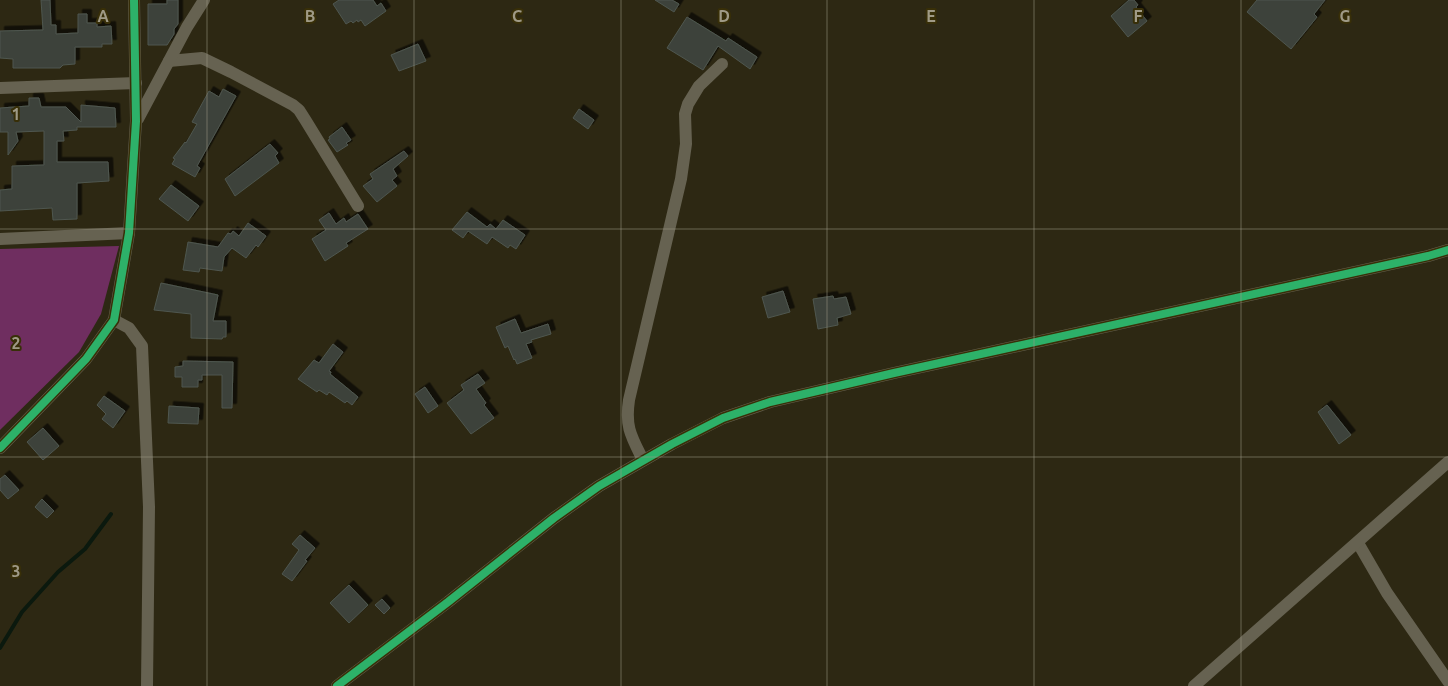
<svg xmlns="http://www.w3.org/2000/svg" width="1448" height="686" viewBox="0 0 1448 686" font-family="Ubuntu,sans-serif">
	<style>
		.green { fill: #6f2e60 }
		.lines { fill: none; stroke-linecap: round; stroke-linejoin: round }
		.stream { stroke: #0b190e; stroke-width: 4 }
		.building { fill: #3c433b; stroke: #4f564f; filter: url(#shadow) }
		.minor { stroke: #666251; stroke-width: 12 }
		.cycleway-casing { stroke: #382f08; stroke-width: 11 }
		.cycleway { stroke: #2db169; stroke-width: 8 }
		.grid { fill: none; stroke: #9f9a86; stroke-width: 1; stroke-opacity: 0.55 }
		.grid-label { font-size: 16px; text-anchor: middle; font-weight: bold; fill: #9f9a86; stroke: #382f08; stroke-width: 4; stroke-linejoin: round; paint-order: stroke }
	</style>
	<defs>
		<filter id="shadow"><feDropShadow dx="4.5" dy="-4.5" stdDeviation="0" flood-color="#0009"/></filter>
	</defs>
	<rect width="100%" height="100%" fill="#2d2813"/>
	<!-- green -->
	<path class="green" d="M 119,246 L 101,314 L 79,352 L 0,430 L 0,249 Z"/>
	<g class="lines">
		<!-- stream -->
		<path class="stream" d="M 0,648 L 22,612 L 58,572 L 85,549 L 111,514"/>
	</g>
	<!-- building -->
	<g class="building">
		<path d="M 41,0 L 50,0 L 51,25 L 56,25 L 56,34 L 78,33 L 78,14 L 87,14 L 87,23 L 97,23 L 97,27 L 111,26 L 112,44 L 102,44 L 102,47 L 75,47 L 75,64 L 63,65 L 60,68 L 13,68 L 13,59 L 0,58 L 0,31 L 43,30 Z"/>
		<path d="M 167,0 L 178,0 L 178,24 L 174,29 L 174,34 L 167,45 L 148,45 L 148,4 L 167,4 Z"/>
		<path d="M 339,0 L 373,0 L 377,6 L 381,3 L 386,11 L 365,26 L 361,20 L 358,22 L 357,20 L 353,23 L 351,21 L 346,24 L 333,4 Z"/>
		<path d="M 655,0 L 672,0 L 679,4 L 674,12 Z"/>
		<path d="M 1129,0 L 1134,0 L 1138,5 L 1136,7 L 1147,21 L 1128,37 L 1111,16 Z"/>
		<path d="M 1257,0 L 1325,0 L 1314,14 L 1317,17 L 1291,49 L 1247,12 Z"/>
		<path d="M 687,17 L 726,41 L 728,38 L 757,57 L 750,69 L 718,46 L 703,70 L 667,48 Z"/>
		<path d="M 418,44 L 426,61 L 399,71 L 391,55 Z"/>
		<path d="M 223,89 L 236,96 L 197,166 L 200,168 L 195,177 L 172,164 L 175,159 L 173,158 L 185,142 L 186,143 L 197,124 L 192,122 L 209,91 L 219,97 Z"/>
		<path d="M 29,98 L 39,98 L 41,107 L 66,107 L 81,122 L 81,105 L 115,108 L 116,127 L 77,127 L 77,130 L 63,131 L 64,141 L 57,141 L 57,162 L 108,162 L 109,181 L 77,183 L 77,219 L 53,220 L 52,208 L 0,211 L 0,190 L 12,189 L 12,166 L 44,165 L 44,131 L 16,132 L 18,141 L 8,155 L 8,132 L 0,132 L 0,108 L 29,106 Z"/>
		<path d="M 579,109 L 594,120 L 588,129 L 573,118 Z"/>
		<path d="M 342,127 L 351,140 L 346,143 L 348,145 L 337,152 L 328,140 L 330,139 L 329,137 Z"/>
		<path d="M 270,144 L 278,153 L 275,156 L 279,163 L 235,196 L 225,179 Z"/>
		<path d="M 404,151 L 408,156 L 393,169 L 397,176 L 392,180 L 397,186 L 377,202 L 363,186 L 373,179 L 370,174 Z"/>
		<path d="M 171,185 L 199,206 L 188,221 L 159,199 Z"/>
		<path d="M 467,212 L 487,227 L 490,224 L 496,229 L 503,220 L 525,235 L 516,249 L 510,245 L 508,248 L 492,237 L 487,244 L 468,231 L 463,238 L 452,230 Z"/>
		<path d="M 329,213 L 336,224 L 344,218 L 346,222 L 358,214 L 368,229 L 346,243 L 348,246 L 325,261 L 312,239 L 326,230 L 319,220 Z"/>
		<path d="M 248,223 L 266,236 L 258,247 L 256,245 L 246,258 L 232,248 L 224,257 L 222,271 L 200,268 L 199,272 L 183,270 L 188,242 L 218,247 L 228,233 L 231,234 L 233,231 L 239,236 Z"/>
		<path d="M 161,283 L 218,295 L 213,321 L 226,321 L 226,337 L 223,337 L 222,339 L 191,338 L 191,314 L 154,310 Z"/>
		<path d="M 783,291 L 790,312 L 768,318 L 762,297 Z"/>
		<path d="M 833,296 L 834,299 L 846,297 L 851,314 L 837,318 L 838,325 L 818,329 L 813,299 Z"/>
		<path d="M 515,319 L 521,333 L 548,324 L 551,334 L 531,340 L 532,342 L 526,344 L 532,358 L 517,364 L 515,359 L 514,360 L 508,346 L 505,348 L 496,327 Z"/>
		<path d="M 333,344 L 343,352 L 329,371 L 331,372 L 330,374 L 358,397 L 352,405 L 347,401 L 345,403 L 329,392 L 327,395 L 319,390 L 317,392 L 298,379 L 314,360 L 319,363 Z"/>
		<path d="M 183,361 L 233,362 L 232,408 L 222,408 L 222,375 L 202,375 L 202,380 L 198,380 L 198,387 L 182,387 L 182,377 L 175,377 L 175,367 L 183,366 Z"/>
		<path d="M 478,374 L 485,383 L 476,389 L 486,403 L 484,405 L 494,418 L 471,434 L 447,403 L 464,390 L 461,385 Z"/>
		<path d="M 425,387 L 438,406 L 428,413 L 415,394 Z"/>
		<path d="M 104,396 L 125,411 L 113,428 L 102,419 L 106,414 L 97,405 Z"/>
		<path d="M 1327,405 L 1351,435 L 1339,444 L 1318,412 Z"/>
		<path d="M 169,406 L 199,408 L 198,424 L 168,423 Z"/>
		<path d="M 43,428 L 59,446 L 43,460 L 27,442 Z"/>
		<path d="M 5,475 L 19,490 L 8,499 L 0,490 L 0,479 Z"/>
		<path d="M 42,499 L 54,511 L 47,518 L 35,507 Z"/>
		<path d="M 300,535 L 315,548 L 305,560 L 307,561 L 292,581 L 282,574 L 299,550 L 292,544 Z"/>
		<path d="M 349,585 L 368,605 L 349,623 L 330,603 Z"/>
		<path d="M 382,599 L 390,608 L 384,614 L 375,605 Z"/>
	</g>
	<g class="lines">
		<!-- minor -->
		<g class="minor">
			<path d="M 169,61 L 202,58 L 231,72 L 293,105 L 299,110 L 306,121 L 358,206"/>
			<path d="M 0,88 L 136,83"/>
			<path d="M 138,119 L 187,27 L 204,0"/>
			<path d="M 0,239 L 129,233"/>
			<path d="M 114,320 L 129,328 L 142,346 L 149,507 L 147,686"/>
			<path d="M 0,448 L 86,359 L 114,320 L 129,233 L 136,121 L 134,0"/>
			<path d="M 643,460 C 631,436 625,427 629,400 L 681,179 L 686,144 L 685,114 L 688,104 L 699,86 L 722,64"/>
			<path d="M 1358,543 L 1387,593 L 1448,681"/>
			<path d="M 337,686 L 448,602 L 554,518 L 599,486 L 672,444 L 723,418 L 770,402 L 894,373 L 1428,256 L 1448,250"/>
			<path d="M 1194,686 L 1448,462"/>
		</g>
		<defs>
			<g id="cycleway">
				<path d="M 0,448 L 86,359 L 114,320 L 129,233 L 136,121 L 134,0"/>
				<path d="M 337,686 L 448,602 L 554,518 L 599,486 L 672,444 L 723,418 L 770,402 L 894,373 L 1428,256 L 1448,250"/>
			</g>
		</defs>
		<!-- cycleway casing -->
		<use href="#cycleway" class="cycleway-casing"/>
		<!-- cycleway -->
		<use href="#cycleway" class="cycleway"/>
	</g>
	<!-- grid -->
	<path class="grid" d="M 207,0 L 207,686M 414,0 L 414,686M 621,0 L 621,686M 827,0 L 827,686M 1034,0 L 1034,686M 1241,0 L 1241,686M 0,229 L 1448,229M 0,457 L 1448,457"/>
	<g class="grid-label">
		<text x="103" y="22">A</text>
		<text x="310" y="22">B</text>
		<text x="517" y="22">C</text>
		<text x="724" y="22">D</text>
		<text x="931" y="22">E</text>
		<text x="1138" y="22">F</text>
		<text x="1345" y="22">G</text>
		<text x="16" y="120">1</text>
		<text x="16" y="349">2</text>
		<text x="16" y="577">3</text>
	</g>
</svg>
